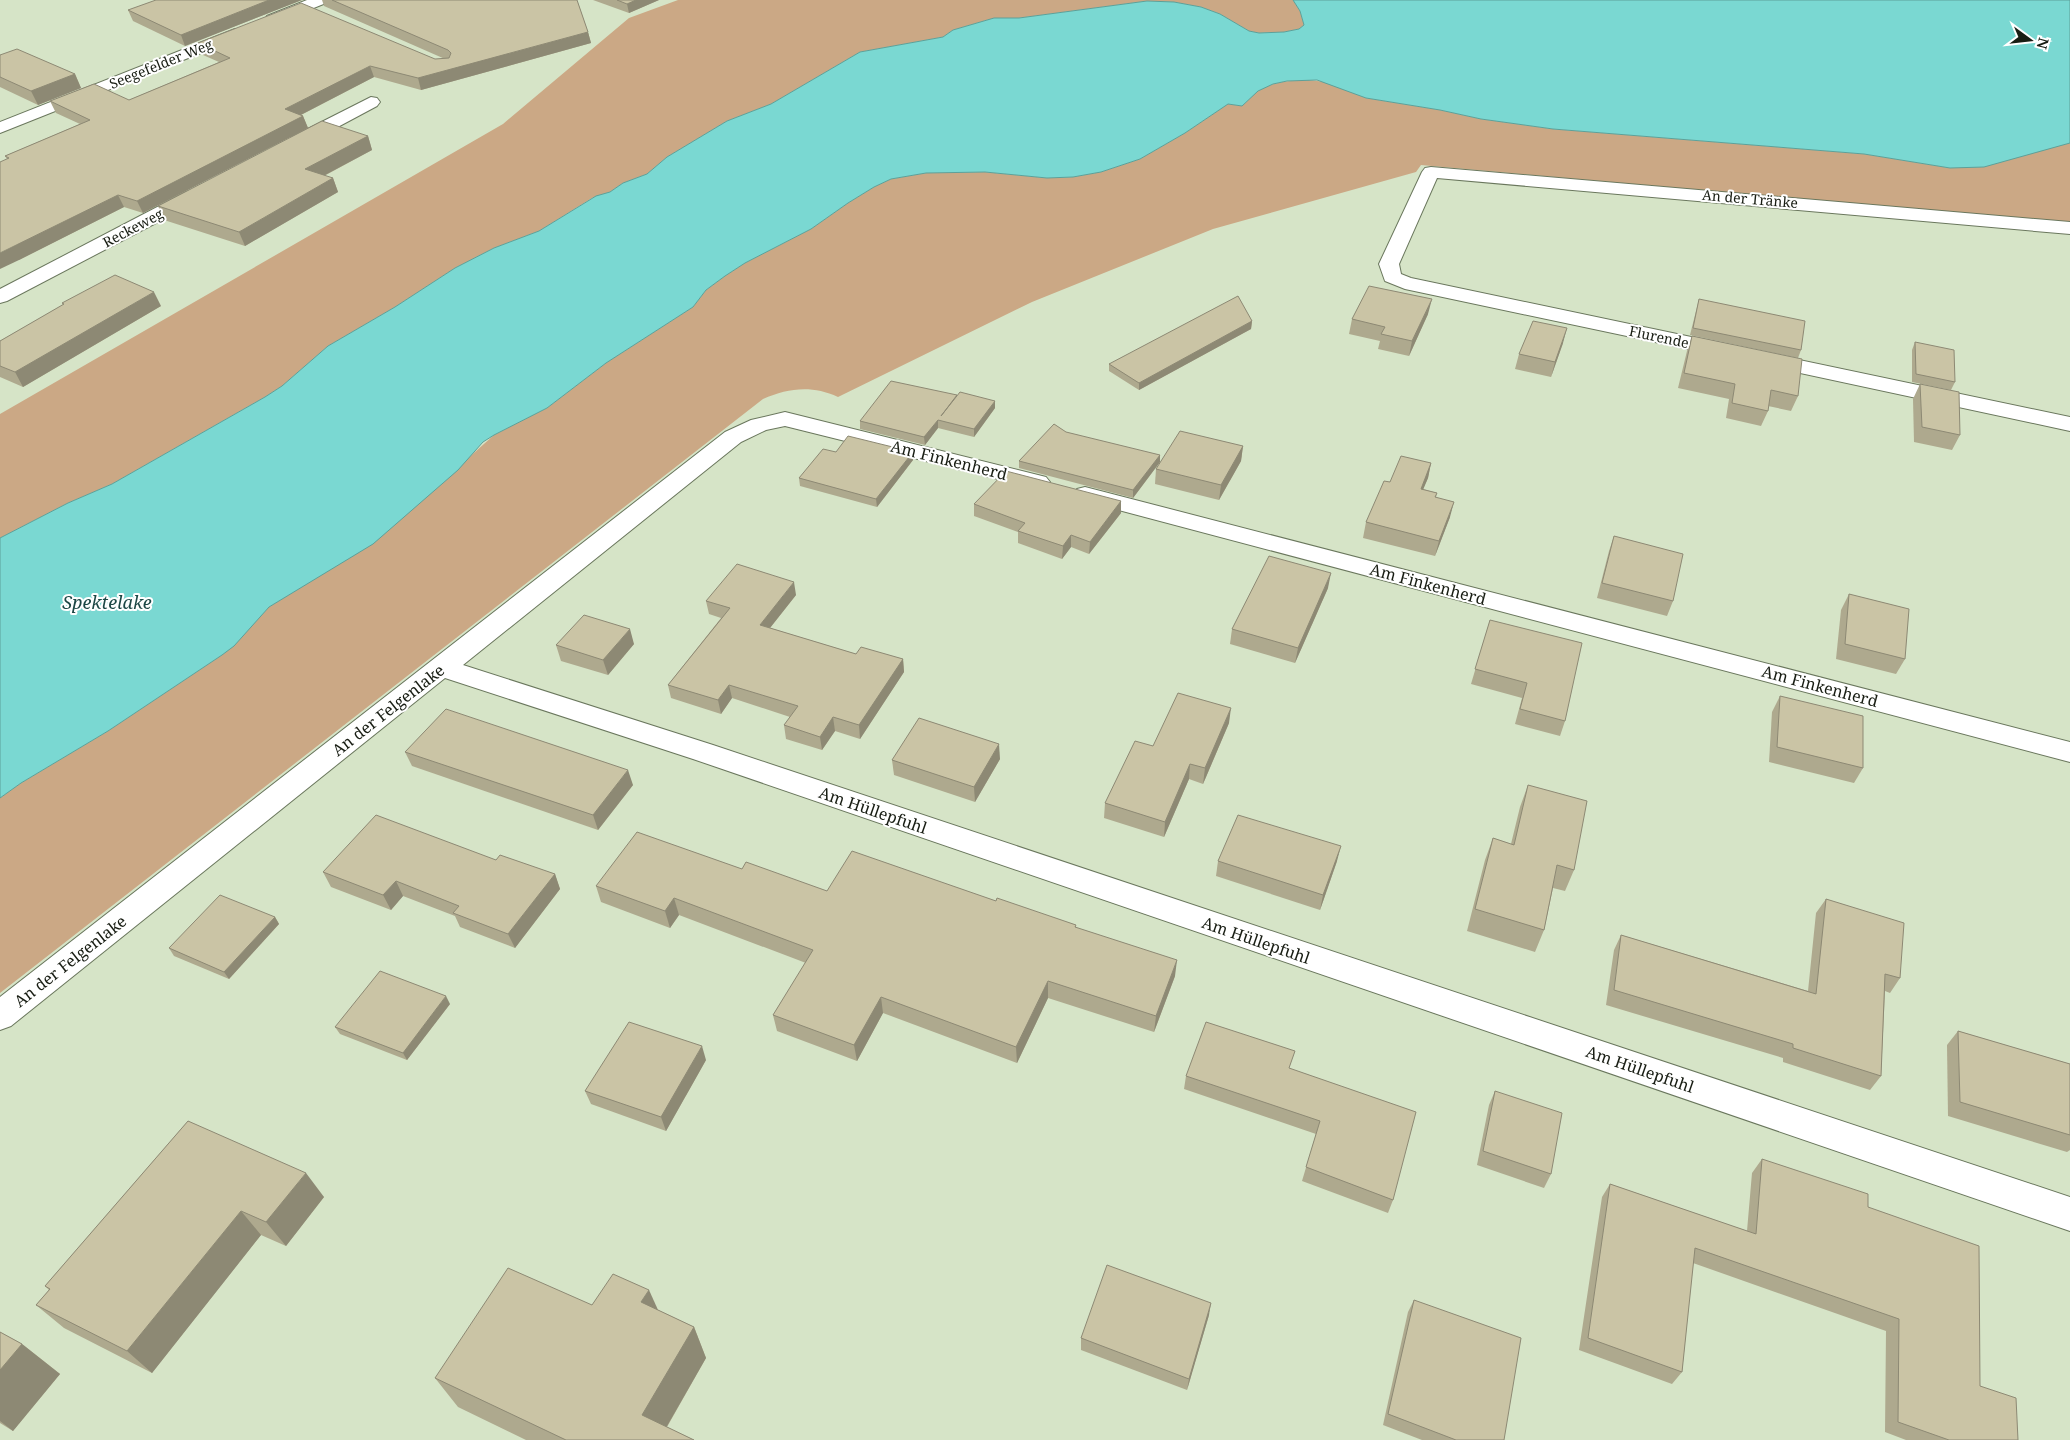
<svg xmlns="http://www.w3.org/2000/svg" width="2070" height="1440" viewBox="0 0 2070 1440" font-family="'Noto Serif',serif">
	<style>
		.green { fill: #cba885 }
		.water { fill: #7ad8d2; stroke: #5da099 }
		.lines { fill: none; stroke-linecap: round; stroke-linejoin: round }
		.minor-casing { stroke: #6a775d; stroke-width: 2 }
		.minor { fill: #fff; fill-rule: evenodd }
		.wall { fill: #aea98e }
		.shaded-wall { fill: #8d8974 }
		.building { fill: #cac4a5; stroke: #8d8974 }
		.labels { text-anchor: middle; stroke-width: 4; stroke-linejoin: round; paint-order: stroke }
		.far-street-label { font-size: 14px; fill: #181d13; stroke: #fff }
		.street-label { font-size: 16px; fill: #181d13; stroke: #fff }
		.water-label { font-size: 18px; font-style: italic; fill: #1c4745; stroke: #fff }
	</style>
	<rect width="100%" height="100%" fill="#d6e4c7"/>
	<!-- green -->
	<g class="green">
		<path d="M 678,0 L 1293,0 L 1300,11 L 1304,25 L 1299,29 L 1284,32 L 1259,33 L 1249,31 L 1220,14 L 1201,7 L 1174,2 L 1147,1 L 1019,18 L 994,18 L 953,30 L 943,37 L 860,52 L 771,104 L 727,121 L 667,157 L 647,174 L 623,183 L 610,192 L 592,198 L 539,231 L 494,248 L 455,268 L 395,307 L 328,346 L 282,386 L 265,397 L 112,484 L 68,503 L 0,538 L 0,414 L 503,124 L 629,18 Z"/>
		<path d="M 1308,80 L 1326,82 L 1366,98 L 1440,110 L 1481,119 L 1553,129 L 1864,154 L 1950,168 L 2070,143 L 2070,223 L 1421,165 L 1416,172 L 1213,229 L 1032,302 L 838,397 C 812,385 788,388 763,399 L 0,993 L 0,798 L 21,783 L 108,731 L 222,655 L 234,645 L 269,607 L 373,543 L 494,435 L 547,408 L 606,363 L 693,307 L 706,290 L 725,276 L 745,263 L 811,229 L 848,203 L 874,187 L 891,179 L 926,173 L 985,172 L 1047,178 L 1073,177 L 1101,172 L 1140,159 L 1185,133 L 1228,104 L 1242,106 C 1247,102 1251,96 1257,92 C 1272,81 1290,81 1308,80 Z"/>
	</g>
	<!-- water -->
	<path class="water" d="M 1293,0 L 2070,0 L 2070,143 L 1984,167 L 1950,168 L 1864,154 L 1553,129 L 1481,119 L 1440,110 L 1366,98 L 1317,80 L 1287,81 L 1273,84 L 1258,91 L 1242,106 L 1228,104 L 1185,133 L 1140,159 L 1101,172 L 1073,177 L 1047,178 L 985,172 L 926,173 L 891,179 L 874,187 L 848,203 L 811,229 L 745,263 L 725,276 L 706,290 L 693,307 L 606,363 L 547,408 L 494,435 L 483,442 L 458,470 L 373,544 L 269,607 L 234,646 L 222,655 L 108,731 L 21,783 L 0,798 L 0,538 L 68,503 L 112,484 L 265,397 L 282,386 L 328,346 L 395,307 L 455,268 L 494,248 L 539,231 L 596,196 L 610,192 L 623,183 L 647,174 L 667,157 L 727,121 L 771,104 L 860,52 L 943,37 L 953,30 L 994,18 L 1019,18 L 1147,1 L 1174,2 L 1201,7 L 1220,14 L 1249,31 L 1259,33 L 1284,32 L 1299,29 L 1304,25 L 1300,11 Z"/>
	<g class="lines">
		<defs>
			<g id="minor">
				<path d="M 307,0 L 329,0 L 326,3 L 279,22 L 267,22 L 265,19 L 267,16 Z"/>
				<path d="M 235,29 L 241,31 L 243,34 L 241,37 L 0,133 L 0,122 Z"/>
				<path d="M 371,97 L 377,98 L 380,102 L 377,106 L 304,145 L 298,146 L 292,145 L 289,141 L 292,137 Z"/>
				<path d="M 1431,167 L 2070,222 L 2070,234 L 1437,178 L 1399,264 L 1401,274 L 1411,278 L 1734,346 L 1737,351 L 1734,356 L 1726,357 L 1405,289 L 1385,281 L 1379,264 L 1422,172 L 1425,168 Z"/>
				<path d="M 193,190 L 200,192 L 202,196 L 200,200 L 7,301 L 0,303 L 0,289 L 186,192 Z"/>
				<path d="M 1766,353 L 2070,417 L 2070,431 L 1758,364 L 1755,359 L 1758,354 Z"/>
				<path d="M 785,412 L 1046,477 L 1050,482 L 1046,487 L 1038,489 L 785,426 L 766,430 L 741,442 L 463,665 L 713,745 L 2070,1197 L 2070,1231 L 693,759 L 445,678 L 11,1026 L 0,1030 L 0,997 L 725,432 L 751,420 Z"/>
				<path d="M 1085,487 L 2070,742 L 2070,762 L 1077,499 L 1073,494 L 1077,489 Z"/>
			</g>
		</defs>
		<!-- minor casing -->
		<use href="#minor" class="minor-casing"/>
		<!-- minor -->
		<use href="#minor" class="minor"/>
	</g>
	<!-- wall -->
	<g class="wall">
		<path d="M 302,0 L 185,46 L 133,21 L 128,10 Z"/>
		<path d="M 322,0 L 577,0 L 588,32 L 591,43 L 421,90 L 374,77 L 301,115 L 303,116 L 308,128 L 143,213 L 124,207 L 19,260 L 7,159 L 5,156 L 80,124 L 56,113 L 50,101 L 129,100 L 219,62 L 203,55 L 198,43 L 435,59 L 445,59 L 324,6 Z"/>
		<path d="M 593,0 L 659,0 L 629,13 Z"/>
		<path d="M 0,55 L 75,74 L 81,88 L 38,105 L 0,87 Z"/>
		<path d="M 368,136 L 372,150 L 324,176 L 333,178 L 338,192 L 245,246 L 164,220 L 158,206 Z"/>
		<path d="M 1699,299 L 1801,350 L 1798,358 L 1690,335 Z"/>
		<path d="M 62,303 L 161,306 L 23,387 L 0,377 L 0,341 L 63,305 Z"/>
		<path d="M 1428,314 L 1409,356 L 1378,349 L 1380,341 L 1349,334 L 1352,319 Z"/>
		<path d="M 1252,321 L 1251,329 L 1139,390 L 1109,371 L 1109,364 Z"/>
		<path d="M 1692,336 L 1798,396 L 1791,411 L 1768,406 L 1768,411 L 1761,426 L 1726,418 L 1729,399 L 1678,388 L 1687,351 Z"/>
		<path d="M 1915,342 L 1955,382 L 1951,390 L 1912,382 L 1912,350 Z"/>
		<path d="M 1563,343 L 1551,377 L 1515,369 L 1519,354 Z"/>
		<path d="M 1920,384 L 1960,435 L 1952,450 L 1914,442 L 1913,399 Z"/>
		<path d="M 957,396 L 995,408 L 974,437 L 938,428 L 925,445 L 860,429 L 860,421 Z"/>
		<path d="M 1243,446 L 1241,461 L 1219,500 L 1155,484 L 1156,469 Z"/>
		<path d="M 836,452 L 913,452 L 913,460 L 877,507 L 800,486 L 799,478 Z"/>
		<path d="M 1160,455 L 1160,462 L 1133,498 L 1019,468 L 1019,461 Z"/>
		<path d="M 1431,463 L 1428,478 L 1423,489 L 1437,493 L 1436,497 L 1450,517 L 1435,556 L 1363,538 L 1366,522 L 1390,482 Z"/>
		<path d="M 1121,501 L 1121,513 L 1089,554 L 1071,547 L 1062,559 L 1018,543 L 1018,532 L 974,516 L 974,504 Z"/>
		<path d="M 1614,536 L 1673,601 L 1667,616 L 1597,598 L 1609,551 Z"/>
		<path d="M 1328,588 L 1295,663 L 1230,644 L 1232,629 Z"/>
		<path d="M 1849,594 L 1905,659 L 1896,674 L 1836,659 L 1841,610 Z"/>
		<path d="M 796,595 L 770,628 L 856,654 L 903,659 L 904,672 L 860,739 L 835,731 L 822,750 L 786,739 L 784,725 L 790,717 L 732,698 L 721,714 L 671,698 L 668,685 L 721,618 L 709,614 L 706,601 Z"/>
		<path d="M 1490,620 L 1565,721 L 1560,736 L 1515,724 L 1522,698 L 1471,684 Z"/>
		<path d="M 634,644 L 608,675 L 561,661 L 556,645 Z"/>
		<path d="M 1780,696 L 1863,768 L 1854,783 L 1769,762 L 1772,712 Z"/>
		<path d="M 1229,723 L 1203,784 L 1189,779 L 1164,837 L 1104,818 L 1105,803 L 1153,746 Z"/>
		<path d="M 405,752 L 633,785 L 598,830 L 412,766 Z"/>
		<path d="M 1000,759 L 975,802 L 894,775 L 892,760 Z"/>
		<path d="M 1528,785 L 1574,870 L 1565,891 L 1553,888 L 1544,930 L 1535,952 L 1467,931 L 1485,860 L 1493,838 L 1511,844 L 1520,807 Z"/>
		<path d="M 496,860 L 555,874 L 560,889 L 515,948 L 460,927 L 455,916 L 403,896 L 391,910 L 331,887 L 323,872 Z"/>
		<path d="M 1218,861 L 1337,861 L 1320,910 L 1216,876 Z"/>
		<path d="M 742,869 L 827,891 L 996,901 L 1076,925 L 1076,928 L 1175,976 L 1154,1032 L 1048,998 L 1017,1063 L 883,1013 L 857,1061 L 777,1031 L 773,1015 L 806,963 L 679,915 L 670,928 L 601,902 L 596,886 Z"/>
		<path d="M 1826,899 L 1900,978 L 1890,993 L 1885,991 L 1881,1076 L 1870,1090 L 1783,1062 L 1783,1058 L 1606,1005 L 1614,950 L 1621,935 L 1808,991 L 1816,913 Z"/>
		<path d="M 275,917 L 279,924 L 229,979 L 174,956 L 169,948 Z"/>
		<path d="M 450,1004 L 407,1060 L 340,1034 L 335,1027 Z"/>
		<path d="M 1958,1031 L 2070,1064 L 2070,1150 L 2067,1152 L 1948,1116 L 1947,1045 Z"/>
		<path d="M 706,1060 L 666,1131 L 591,1104 L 585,1091 Z"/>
		<path d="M 1290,1068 L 1393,1200 L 1388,1213 L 1302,1181 L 1316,1134 L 1184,1089 L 1186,1076 Z"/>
		<path d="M 1495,1091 L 1551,1174 L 1544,1188 L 1477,1165 L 1489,1105 Z"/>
		<path d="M 188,1121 L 324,1197 L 286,1246 L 261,1235 L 152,1373 L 64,1328 L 36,1305 L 49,1290 L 45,1286 Z"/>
		<path d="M 1762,1159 L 1868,1207 L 1980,1386 L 2018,1440 L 1906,1440 L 1885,1432 L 1886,1331 L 1693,1263 L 1682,1372 L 1672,1384 L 1579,1350 L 1602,1197 L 1610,1184 L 1747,1231 L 1752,1173 Z"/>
		<path d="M 1414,1300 L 1504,1440 L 1422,1440 L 1383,1425 L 1408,1312 Z"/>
		<path d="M 592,1305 L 658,1310 L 694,1327 L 706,1358 L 667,1427 L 694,1440 L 526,1440 L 458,1407 L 435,1378 Z"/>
		<path d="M 1209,1315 L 1187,1390 L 1081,1350 L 1081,1338 Z"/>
		<path d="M 0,1332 L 22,1344 L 60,1374 L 13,1431 L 0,1423 Z"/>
	</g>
	<!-- shaded-wall -->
	<g class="shaded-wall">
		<path d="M 269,0 L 302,0 L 185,46 L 181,35 Z"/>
		<path d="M 636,0 L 659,0 L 629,13 L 627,4 Z"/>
		<path d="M 588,32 L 591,43 L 421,90 L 418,78 Z"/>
		<path d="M 370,66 L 374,77 L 289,121 L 285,109 Z"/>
		<path d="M 75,74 L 81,88 L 38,105 L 31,91 Z"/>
		<path d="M 303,116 L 308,128 L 143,213 L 137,201 Z"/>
		<path d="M 368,136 L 372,150 L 310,183 L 305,169 Z"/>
		<path d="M 333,178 L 338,192 L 245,246 L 239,232 Z"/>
		<path d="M 118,195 L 124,207 L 19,260 L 0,269 L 0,253 Z"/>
		<path d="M 154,292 L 161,306 L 23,387 L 15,372 Z"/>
		<path d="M 1432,299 L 1428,314 L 1409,356 L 1412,341 Z"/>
		<path d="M 1252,321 L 1251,329 L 1139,390 L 1139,383 Z"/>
		<path d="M 1567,328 L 1563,343 L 1551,377 L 1555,362 Z"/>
		<path d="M 995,401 L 995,408 L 974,437 L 974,429 Z"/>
		<path d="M 938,420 L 938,428 L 925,445 L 924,437 Z"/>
		<path d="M 1243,446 L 1241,461 L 1219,500 L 1221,485 Z"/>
		<path d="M 913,452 L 913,460 L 877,507 L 876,499 Z"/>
		<path d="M 1160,455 L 1160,462 L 1133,498 L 1133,490 Z"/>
		<path d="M 1431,463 L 1428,478 L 1417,504 L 1421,489 Z"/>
		<path d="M 1121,501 L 1121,513 L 1089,554 L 1090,542 Z"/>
		<path d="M 1454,502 L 1450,517 L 1435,556 L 1439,541 Z"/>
		<path d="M 1071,535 L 1071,547 L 1062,559 L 1063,546 Z"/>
		<path d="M 1331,573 L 1328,588 L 1295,663 L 1298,648 Z"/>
		<path d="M 794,582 L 796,595 L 762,638 L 760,625 Z"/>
		<path d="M 630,629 L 634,644 L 608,675 L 603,660 Z"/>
		<path d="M 903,659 L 904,672 L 860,739 L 859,725 Z"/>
		<path d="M 729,685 L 732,698 L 721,714 L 718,700 Z"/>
		<path d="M 1231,708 L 1229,723 L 1203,784 L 1205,768 Z"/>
		<path d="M 833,717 L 835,731 L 822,750 L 820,737 Z"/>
		<path d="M 999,744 L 1000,759 L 975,802 L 974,787 Z"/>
		<path d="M 1190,764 L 1189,779 L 1164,837 L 1165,822 Z"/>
		<path d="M 628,770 L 633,785 L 598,830 L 593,815 Z"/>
		<path d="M 1341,846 L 1337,861 L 1320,910 L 1323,895 Z"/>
		<path d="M 555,874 L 560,889 L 515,948 L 508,934 Z"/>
		<path d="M 396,881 L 403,896 L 391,910 L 383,895 Z"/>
		<path d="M 674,898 L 679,915 L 670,928 L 665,911 Z"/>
		<path d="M 275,917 L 279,924 L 229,979 L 224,972 Z"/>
		<path d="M 1177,960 L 1175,976 L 1154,1032 L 1156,1016 Z"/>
		<path d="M 1048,981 L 1048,998 L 1017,1063 L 1016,1047 Z"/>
		<path d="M 446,996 L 450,1004 L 407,1060 L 403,1053 Z"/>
		<path d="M 881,997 L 883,1013 L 857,1061 L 854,1045 Z"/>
		<path d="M 702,1046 L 706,1060 L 666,1131 L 661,1117 Z"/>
		<path d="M 306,1173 L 324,1197 L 286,1246 L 266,1222 Z"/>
		<path d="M 241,1211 L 261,1235 L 152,1373 L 127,1351 Z"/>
		<path d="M 649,1290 L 663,1321 L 641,1302 Z"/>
		<path d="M 1211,1303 L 1209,1315 L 1187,1390 L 1189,1379 Z"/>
		<path d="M 694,1327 L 706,1358 L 659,1440 L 642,1415 Z"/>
		<path d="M 22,1344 L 60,1374 L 13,1431 L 0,1421 L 0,1370 Z"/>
	</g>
	<!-- building -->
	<g class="building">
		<path d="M 156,0 L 269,0 L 181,35 L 128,10 Z"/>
		<path d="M 332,0 L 577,0 L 588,32 L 418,78 L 370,66 L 285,109 L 303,116 L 137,201 L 118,195 L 0,253 L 0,162 L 9,158 L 5,156 L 90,120 L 50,101 L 94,84 L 129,100 L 230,58 L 198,43 L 301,3 L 435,59 L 449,58 L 451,53 L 448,50 Z"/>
		<path d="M 617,0 L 636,0 L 627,4 Z"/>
		<path d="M 17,49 L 75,74 L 31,91 L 0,77 L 0,55 Z"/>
		<path d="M 322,121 L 368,136 L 305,169 L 333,178 L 239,232 L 158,206 Z"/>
		<path d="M 115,275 L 154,292 L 15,372 L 0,366 L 0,341 L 64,304 L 62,303 Z"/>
		<path d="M 1369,286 L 1432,299 L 1412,341 L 1381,334 L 1385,327 L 1352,319 Z"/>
		<path d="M 1238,296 L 1252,321 L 1139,383 L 1109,364 Z"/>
		<path d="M 1699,299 L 1805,321 L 1801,350 L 1693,328 Z"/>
		<path d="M 1533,321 L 1567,328 L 1555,362 L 1519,354 Z"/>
		<path d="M 1692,336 L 1802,359 L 1798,396 L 1771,390 L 1768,411 L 1732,403 L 1735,384 L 1684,373 Z"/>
		<path d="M 1915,342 L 1954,350 L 1955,382 L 1916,374 Z"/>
		<path d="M 891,381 L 957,395 L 941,416 L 960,392 L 995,401 L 974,429 L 938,420 L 924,437 L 860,421 Z"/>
		<path d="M 1920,384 L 1959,392 L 1960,435 L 1922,427 Z"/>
		<path d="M 1054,424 L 1066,432 L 1160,455 L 1133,490 L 1019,461 Z"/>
		<path d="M 1180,431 L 1243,446 L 1221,485 L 1156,469 Z"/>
		<path d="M 848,436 L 913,452 L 876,499 L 799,478 L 823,449 L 836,452 Z"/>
		<path d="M 1401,456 L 1431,463 L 1421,489 L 1437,493 L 1435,497 L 1454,502 L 1439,541 L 1366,522 L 1384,481 L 1390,482 Z"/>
		<path d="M 1006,471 L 1121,501 L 1090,542 L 1071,535 L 1063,546 L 1018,531 L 1025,523 L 974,504 Z"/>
		<path d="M 1614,536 L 1683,554 L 1673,601 L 1602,583 Z"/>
		<path d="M 1269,556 L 1331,573 L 1298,648 L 1232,629 Z"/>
		<path d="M 737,564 L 794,582 L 760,625 L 856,654 L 861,647 L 903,659 L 859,725 L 833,717 L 820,737 L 784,725 L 798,706 L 729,685 L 718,700 L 668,685 L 730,608 L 706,601 Z"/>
		<path d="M 1849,594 L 1909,609 L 1905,659 L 1845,644 Z"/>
		<path d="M 584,615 L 630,629 L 603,660 L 556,645 Z"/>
		<path d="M 1490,620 L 1582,643 L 1565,721 L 1520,709 L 1527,683 L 1475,669 Z"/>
		<path d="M 1178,693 L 1231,708 L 1205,768 L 1190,764 L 1165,822 L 1105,803 L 1135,741 L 1153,746 Z"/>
		<path d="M 1780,696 L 1863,716 L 1863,768 L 1777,747 Z"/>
		<path d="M 446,709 L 628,770 L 593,815 L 405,752 Z"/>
		<path d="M 919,718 L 999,744 L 974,787 L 892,760 Z"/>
		<path d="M 1528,785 L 1587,801 L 1574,870 L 1557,865 L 1544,930 L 1475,909 L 1493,838 L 1514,845 Z"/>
		<path d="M 376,815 L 496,860 L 500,855 L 555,874 L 508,934 L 453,913 L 459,906 L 396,881 L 383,895 L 323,872 Z"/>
		<path d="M 1238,815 L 1341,846 L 1323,895 L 1218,861 Z"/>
		<path d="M 637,832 L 742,869 L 746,862 L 827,891 L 852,851 L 996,901 L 997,898 L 1076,925 L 1075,927 L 1177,960 L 1156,1016 L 1048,981 L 1016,1047 L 881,997 L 854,1045 L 773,1015 L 813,950 L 674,898 L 665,911 L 596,886 Z"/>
		<path d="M 220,895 L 275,917 L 224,972 L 169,948 Z"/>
		<path d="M 1826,899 L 1904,923 L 1900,978 L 1885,974 L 1881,1076 L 1793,1048 L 1793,1044 L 1614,990 L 1621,935 L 1816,994 Z"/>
		<path d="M 380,971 L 446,996 L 403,1053 L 335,1027 Z"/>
		<path d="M 629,1022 L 702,1046 L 661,1117 L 585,1091 Z"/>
		<path d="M 1206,1022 L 1295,1051 L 1289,1068 L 1416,1112 L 1393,1200 L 1306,1167 L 1320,1121 L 1186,1076 Z"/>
		<path d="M 1958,1031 L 2070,1064 L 2070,1135 L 1960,1102 Z"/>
		<path d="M 1495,1091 L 1562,1113 L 1551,1174 L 1483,1151 Z"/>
		<path d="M 188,1121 L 306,1173 L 266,1222 L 241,1211 L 127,1351 L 36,1305 L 50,1289 L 45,1286 Z"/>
		<path d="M 1762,1159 L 1868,1194 L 1868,1207 L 1979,1246 L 1980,1386 L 2016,1398 L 2018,1440 L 1949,1440 L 1898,1422 L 1899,1319 L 1695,1248 L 1682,1372 L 1588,1338 L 1610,1184 L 1756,1234 Z"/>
		<path d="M 1107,1265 L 1211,1303 L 1189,1379 L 1081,1338 Z"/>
		<path d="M 508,1268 L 592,1305 L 613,1274 L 649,1290 L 641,1302 L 694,1327 L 642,1415 L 694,1440 L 566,1440 L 435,1378 Z"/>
		<path d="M 1414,1300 L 1521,1338 L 1504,1440 L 1456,1440 L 1388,1414 Z"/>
		<path d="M 0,1332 L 22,1344 L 0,1370 Z"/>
	</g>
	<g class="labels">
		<!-- far-street labels -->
		<g class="far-street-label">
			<text transform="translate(161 64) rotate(-22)" y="5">Seegefelder Weg</text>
			<text transform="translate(1750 199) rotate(5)" y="5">An der Tränke</text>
			<text transform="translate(133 228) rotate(-28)" y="5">Reckeweg</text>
			<text transform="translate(1659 337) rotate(12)" y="5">Flurende</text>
		</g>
		<!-- street labels -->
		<g class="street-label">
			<text transform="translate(949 460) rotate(14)" y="6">Am Finkenherd</text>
			<text transform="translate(1428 584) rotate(15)" y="6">Am Finkenherd</text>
			<text transform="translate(1820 686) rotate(15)" y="6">Am Finkenherd</text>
			<text transform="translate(388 710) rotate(-38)" y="6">An der Felgenlake</text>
			<text transform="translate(873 810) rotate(19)" y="6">Am Hüllepfuhl</text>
			<text transform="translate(1256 940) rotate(19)" y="6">Am Hüllepfuhl</text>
			<text transform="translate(70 961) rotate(-38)" y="6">An der Felgenlake</text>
			<text transform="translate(1640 1069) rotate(19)" y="6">Am Hüllepfuhl</text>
		</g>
		<!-- water labels -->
		<g class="water-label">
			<text x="107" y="609">Spektelake</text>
		</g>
	</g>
	<!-- north arrow -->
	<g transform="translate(2030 40) rotate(105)" stroke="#ffffff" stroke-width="4" paint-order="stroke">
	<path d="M0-4L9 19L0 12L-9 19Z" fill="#181d13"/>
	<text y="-8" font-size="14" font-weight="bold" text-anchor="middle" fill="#181d13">N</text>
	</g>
</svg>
